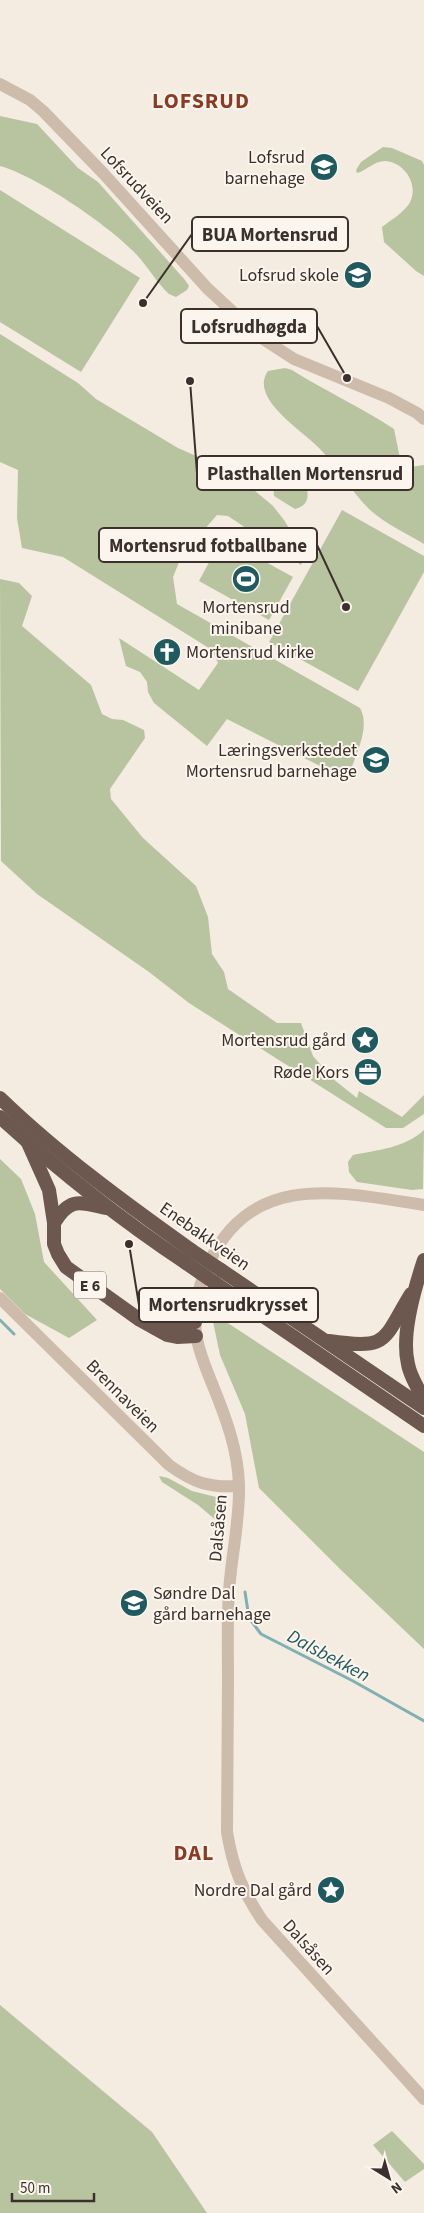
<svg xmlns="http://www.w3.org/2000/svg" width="424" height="2213" viewBox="0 0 424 2213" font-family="'Source Sans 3',sans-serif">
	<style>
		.green { fill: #b8c4a0 }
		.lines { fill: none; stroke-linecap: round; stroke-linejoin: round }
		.stream { stroke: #7fb0b2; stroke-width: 3 }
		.tertiary { stroke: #cdbbac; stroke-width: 12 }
		.trunk { stroke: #6c584f; stroke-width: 14 }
		.trunk-bridge { stroke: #6c584f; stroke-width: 14 }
		.labels { text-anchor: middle; stroke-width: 4; stroke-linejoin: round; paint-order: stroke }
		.shield { fill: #fbf5ee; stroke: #756b66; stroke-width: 1 }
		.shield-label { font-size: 16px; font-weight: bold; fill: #3b302b }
		.poi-label { font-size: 18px; fill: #3b302b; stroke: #fbf5ee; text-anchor: end }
		.street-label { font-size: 18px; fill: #3b302b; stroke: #fbf5ee }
		.water-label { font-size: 19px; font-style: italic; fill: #1f5a5e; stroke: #fbf5ee }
		.district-label { font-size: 22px; font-weight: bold; letter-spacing: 1px; fill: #8c3b22; stroke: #fbf5ee }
		.leader { fill: none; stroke: #3b302b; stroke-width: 2 }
		.callout-dot { fill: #3b302b; stroke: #fbf5ee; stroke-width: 2 }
		.callout { fill: #fbf5ee; stroke: #3b302b; stroke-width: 2 }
		.callout-label { font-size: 19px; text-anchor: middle; font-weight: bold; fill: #3b302b }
	</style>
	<rect width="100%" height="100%" fill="#f4ebe1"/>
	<!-- green -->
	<g class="green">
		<path d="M 0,116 L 37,124 L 78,168 L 98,182 L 185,280 L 189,286 L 187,290 L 176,297 L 169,294 C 155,281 146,263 132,250 C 105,223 36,176 0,166 Z"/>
		<path d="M 383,147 L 392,148 L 422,161 L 424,165 L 424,276 L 416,271 L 384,242 L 382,227 C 391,220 402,214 409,204 C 420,186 405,162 385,161 C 374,161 366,171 357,173 L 356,170 L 361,162 Z"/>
		<path d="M 0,190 L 140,278 L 81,372 L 0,322 Z"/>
		<path d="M 0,334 L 78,383 L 96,399 L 178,448 L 212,463 L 228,468 L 273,506 L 284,520 L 306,556 L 301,565 L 228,516 L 217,515 L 182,555 L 173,577 L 177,604 L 360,708 C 371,727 355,756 349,775 L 328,770 L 227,719 L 207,746 L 154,703 L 148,692 L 147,682 L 140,672 L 126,666 L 119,638 L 199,690 L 218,663 L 212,650 L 63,557 L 22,548 L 17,518 L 18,470 L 0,462 Z"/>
		<path d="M 285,368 L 292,370 C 325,391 361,407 394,429 L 402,468 L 424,465 L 424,544 C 406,533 385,524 369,509 C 351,491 338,468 321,450 C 305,432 248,399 268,371 Z"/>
		<path d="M 288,476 L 307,489 C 309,500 306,506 295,509 L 274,496 C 272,486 279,479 288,476 Z"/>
		<path d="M 342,510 L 424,556 L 424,572 L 358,691 L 269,642 Z"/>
		<path d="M 222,538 L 293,577 L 269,620 L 199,581 Z"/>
		<path d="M 0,579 L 19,583 L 32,596 L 22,626 L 91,685 L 102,714 L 112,719 L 123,720 L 144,730 L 145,738 L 110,789 L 111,799 L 143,838 L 196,886 L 208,917 L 212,954 L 224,972 L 228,989 L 277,1023 L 301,1023 L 313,1056 L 333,1079 L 357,1098 L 359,1091 L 402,1117 L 424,1095 L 424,1114 L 403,1128 L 386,1128 L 189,1003 L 149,972 L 37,894 L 1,861 Z"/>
		<path d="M 424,1130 L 423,1189 L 412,1190 L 357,1182 L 349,1172 L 348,1162 L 353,1155 C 377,1150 405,1148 424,1130 Z"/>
		<path d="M 0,1159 L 21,1179 L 35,1214 L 44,1262 L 97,1320 L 69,1338 L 25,1314 L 0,1289 Z"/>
		<path d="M 211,1312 L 424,1452 L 424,1649 L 340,1569 L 259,1488 L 245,1414 L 220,1355 Z"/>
		<path d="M 159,1476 L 168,1478 L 192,1491 L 224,1499 L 227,1504 L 224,1527 L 198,1505 L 162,1482 Z"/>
		<path d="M 0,2005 L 152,2132 L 207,2213 L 0,2213 Z"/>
		<path d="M 392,2131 L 424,2164 L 424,2169 L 405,2182 L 373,2145 Z"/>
	</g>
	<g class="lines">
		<!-- stream -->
		<g class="stream">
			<path d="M 0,1320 L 14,1334"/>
			<path d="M 245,1592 L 249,1618 L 261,1634 L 353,1681 L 424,1721"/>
		</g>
		<!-- tertiary -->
		<g class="tertiary">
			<path d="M 0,84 L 30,100 L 43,111 L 103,173 L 207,288 L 260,337 L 294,359 L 389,398 L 417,413 L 424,419"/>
			<path d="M 424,1205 C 343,1193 253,1169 209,1263 C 198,1286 192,1313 197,1339 C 200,1355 207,1371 213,1386 C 226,1418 238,1450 239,1485 C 240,1521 231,1557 229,1592 C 227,1621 228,1650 228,1679 C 228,1730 227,1781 227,1832 C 233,1868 242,1890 262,1920 L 424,2099"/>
			<path d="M 0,1298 L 169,1465 C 194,1483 209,1488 239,1486"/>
		</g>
		<!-- trunk -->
		<g class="trunk">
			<path d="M 0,1098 C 58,1154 125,1203 191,1250"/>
			<path d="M 0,1117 C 58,1170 120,1219 186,1263"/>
			<path d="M 28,1143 L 49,1190 L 54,1223 L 54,1244 L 58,1254 L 66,1267 L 140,1320 L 167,1335 L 177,1337 L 196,1336"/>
			<path d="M 54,1223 C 70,1197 79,1202 106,1208"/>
			<path d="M 424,1260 C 415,1287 401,1336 408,1364 C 410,1376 418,1389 424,1399"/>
			<path d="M 221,1270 L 424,1408"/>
			<path d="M 215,1283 L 424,1426"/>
			<path d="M 155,1328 L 195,1322"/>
			<path d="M 329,1341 C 390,1350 382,1341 411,1294"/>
		</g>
		<!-- trunk-bridge -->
		<g class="trunk-bridge">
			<path d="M 191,1250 L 221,1270"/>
			<path d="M 186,1263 L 215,1283"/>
		</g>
	</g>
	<!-- icons -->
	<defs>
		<symbol id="school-disc" viewBox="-11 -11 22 22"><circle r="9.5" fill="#1f5a5e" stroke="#fbf5ee"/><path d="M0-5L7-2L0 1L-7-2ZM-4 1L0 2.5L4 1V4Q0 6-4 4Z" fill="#fff"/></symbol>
		<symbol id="stadium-disc" viewBox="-11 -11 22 22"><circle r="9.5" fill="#1f5a5e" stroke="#fbf5ee"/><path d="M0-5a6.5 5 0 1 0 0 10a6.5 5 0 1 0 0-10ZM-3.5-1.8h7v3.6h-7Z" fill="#fff"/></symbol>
		<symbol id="church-disc" viewBox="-11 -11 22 22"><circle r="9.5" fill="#1f5a5e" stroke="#fbf5ee"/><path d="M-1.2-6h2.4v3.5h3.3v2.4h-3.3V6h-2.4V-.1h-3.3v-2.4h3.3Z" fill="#fff"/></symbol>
		<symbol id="sight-disc" viewBox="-11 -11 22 22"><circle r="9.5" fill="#1f5a5e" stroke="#fbf5ee"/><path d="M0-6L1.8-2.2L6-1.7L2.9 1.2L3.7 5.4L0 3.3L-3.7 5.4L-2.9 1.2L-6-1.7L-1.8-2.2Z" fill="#fff"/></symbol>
		<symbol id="office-disc" viewBox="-11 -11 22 22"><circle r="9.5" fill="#1f5a5e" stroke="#fbf5ee"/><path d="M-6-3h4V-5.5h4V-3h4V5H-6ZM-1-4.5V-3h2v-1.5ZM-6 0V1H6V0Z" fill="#fff"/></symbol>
	</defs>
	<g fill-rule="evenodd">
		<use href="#school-disc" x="308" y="151" width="32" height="32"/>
		<use href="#school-disc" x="342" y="259" width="32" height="32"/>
		<use href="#stadium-disc" x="230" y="563" width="32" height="32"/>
		<use href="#church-disc" x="151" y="636" width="32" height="32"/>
		<use href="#school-disc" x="360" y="744" width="32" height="32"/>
		<use href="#sight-disc" x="349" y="1024" width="32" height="32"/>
		<use href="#office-disc" x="352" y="1056" width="32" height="32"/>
		<use href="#school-disc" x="118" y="1587" width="32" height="32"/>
		<use href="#sight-disc" x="315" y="1874" width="32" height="32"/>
	</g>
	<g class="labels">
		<!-- shield labels -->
		<rect class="shield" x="74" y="1271.5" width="32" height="27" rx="4"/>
		<g class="shield-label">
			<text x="90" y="1291">E 6</text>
		</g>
		<!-- poi labels -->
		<g class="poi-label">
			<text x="305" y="163">Lofsrud<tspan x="305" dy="21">barnehage</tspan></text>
			<text x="339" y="281">Lofsrud skole</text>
			<text x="246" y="613" text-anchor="middle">Mortensrud<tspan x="246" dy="21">minibane</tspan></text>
			<text x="186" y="658" text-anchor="start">Mortensrud kirke</text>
			<text x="357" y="756">Læringsverkstedet<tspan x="357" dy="21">Mortensrud barnehage</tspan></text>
			<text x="346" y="1046">Mortensrud gård</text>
			<text x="349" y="1078">Røde Kors</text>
			<text x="153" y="1599" text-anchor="start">Søndre Dal<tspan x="153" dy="21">gård barnehage</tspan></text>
			<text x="312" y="1896">Nordre Dal gård</text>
		</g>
		<!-- street labels -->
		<g class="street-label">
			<text transform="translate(137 185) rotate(47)" y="6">Lofsrudveien</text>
			<text transform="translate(205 1236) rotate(35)" y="6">Enebakkveien</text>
			<text transform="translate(123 1396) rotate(45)" y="6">Brennaveien</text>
			<text transform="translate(218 1528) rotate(-85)" y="6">Dalsåsen</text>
			<text transform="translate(309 1947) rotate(48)" y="6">Dalsåsen</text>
		</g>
		<!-- water labels -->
		<g class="water-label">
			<text transform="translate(329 1655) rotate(28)" y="7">Dalsbekken</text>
		</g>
		<!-- district labels -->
		<g class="district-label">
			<text x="201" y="108">LOFSRUD</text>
			<text x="194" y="1860">DAL</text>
		</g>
	</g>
	<!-- callouts -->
	<path class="leader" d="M143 303L192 234M347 378L317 326M190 381L197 473M346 607L317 545M129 1244L139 1305"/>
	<g class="callout-dot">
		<circle cx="143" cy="303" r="5"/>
		<circle cx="347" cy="378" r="5"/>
		<circle cx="190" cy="381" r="5"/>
		<circle cx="346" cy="607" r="5"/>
		<circle cx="129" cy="1244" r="5"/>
	</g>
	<g class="callout">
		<rect x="192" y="217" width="156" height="34" rx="5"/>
		<rect x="181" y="309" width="136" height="34" rx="5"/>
		<rect x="197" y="456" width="216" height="34" rx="5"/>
		<rect x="99" y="528" width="218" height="34" rx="5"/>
		<rect x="139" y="1288" width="179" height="34" rx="5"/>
	</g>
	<g class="callout-label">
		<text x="270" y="241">BUA Mortensrud</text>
		<text x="249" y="333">Lofsrudhøgda</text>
		<text x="305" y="480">Plasthallen Mortensrud</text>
		<text x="208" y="552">Mortensrud fotballbane</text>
		<text x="228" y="1311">Mortensrudkrysset</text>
	</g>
	<!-- north arrow -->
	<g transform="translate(389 2178) rotate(143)" stroke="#fbf5ee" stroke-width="4" paint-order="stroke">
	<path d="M0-4L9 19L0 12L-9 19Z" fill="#3b302b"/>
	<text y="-8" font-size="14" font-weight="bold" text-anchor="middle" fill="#3b302b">N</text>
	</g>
	<!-- scale -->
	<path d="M12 2193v8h82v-8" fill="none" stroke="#3b302b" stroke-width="2.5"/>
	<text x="20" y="2193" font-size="15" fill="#3b302b" stroke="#fbf5ee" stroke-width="4" paint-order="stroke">50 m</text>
</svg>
